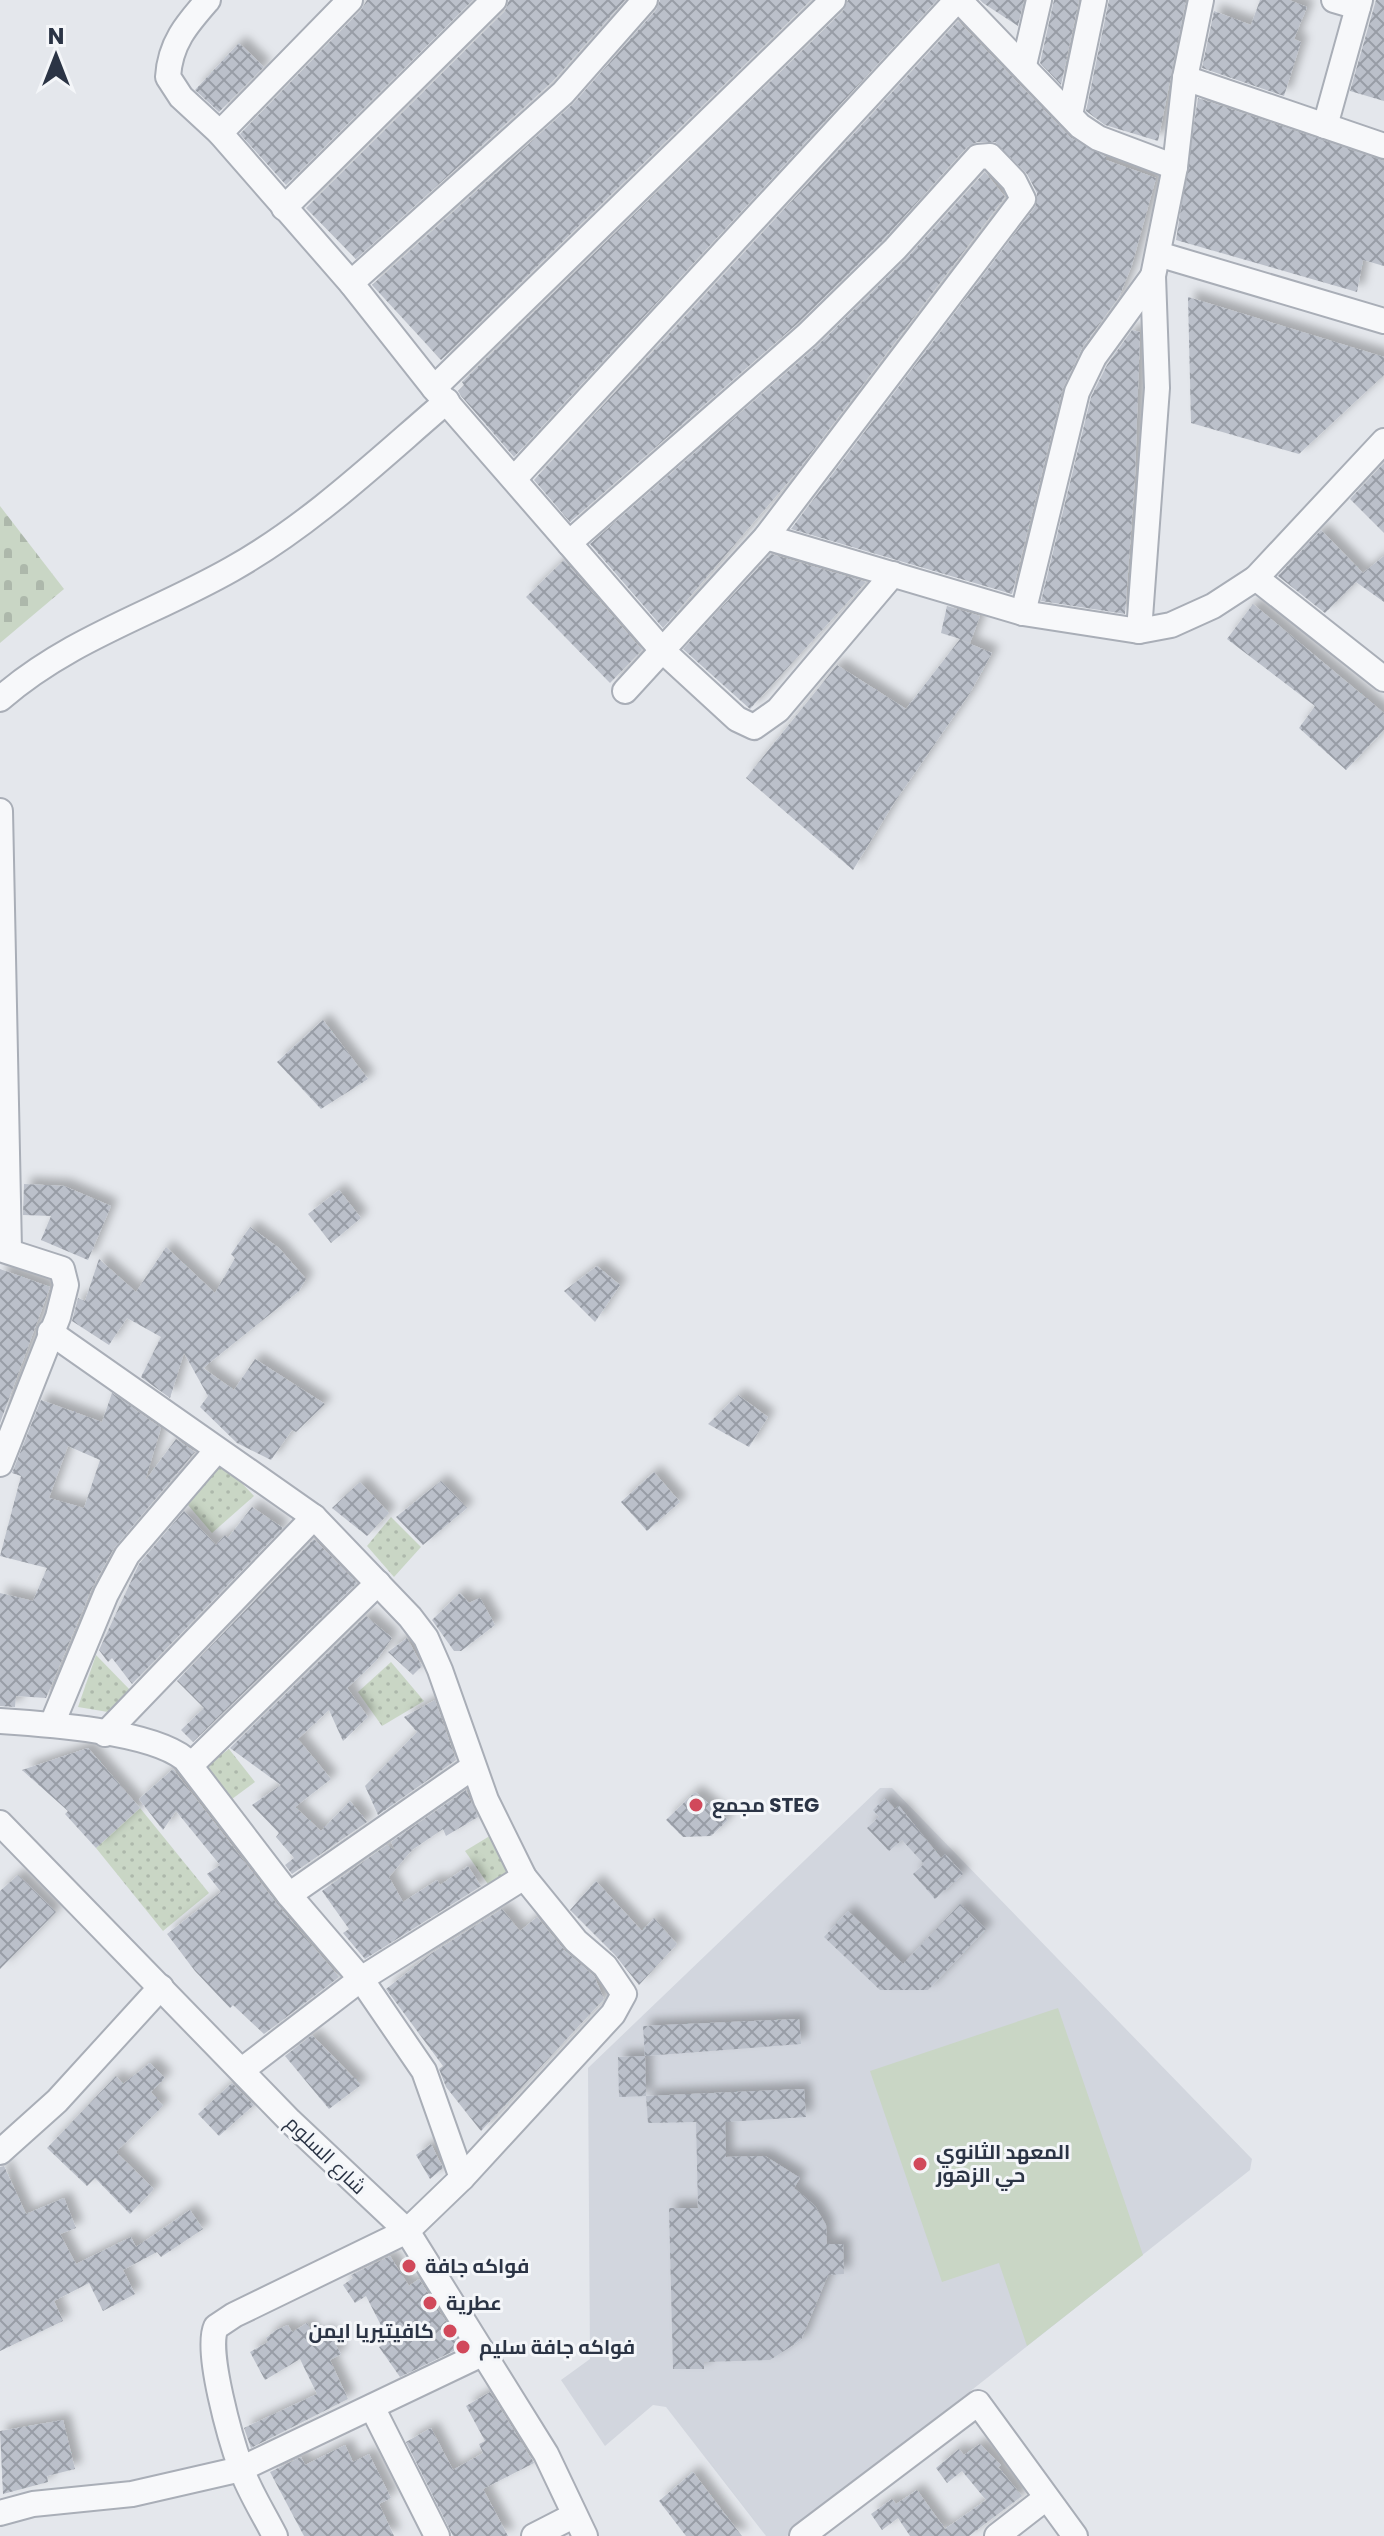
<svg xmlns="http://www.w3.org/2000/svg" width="1384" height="2536" viewBox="0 0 1384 2536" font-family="Poppins,Cairo,sans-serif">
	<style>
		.built { fill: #d2d6de }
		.green { fill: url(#green-dots) }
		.cemetery { fill: url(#cemetery-stones) }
		.pitch { fill: #c9d6c5 }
		.building { fill: url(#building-cross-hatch); fill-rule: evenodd; filter: url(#shadow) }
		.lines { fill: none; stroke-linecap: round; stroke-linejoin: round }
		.street-casing { stroke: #a9aeb7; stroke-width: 28 }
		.street { stroke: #f7f8fa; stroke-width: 24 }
		.poi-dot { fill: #d1495b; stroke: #f4f6f9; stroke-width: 3 }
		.labels { text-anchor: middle; stroke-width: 6; stroke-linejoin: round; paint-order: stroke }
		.poi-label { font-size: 20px; font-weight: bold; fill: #2b3445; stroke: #f4f6f9; text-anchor: start }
		.street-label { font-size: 20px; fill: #2b3445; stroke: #f4f6f9 }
	</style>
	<defs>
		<pattern id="green-dots" width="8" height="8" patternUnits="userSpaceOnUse" patternTransform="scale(2)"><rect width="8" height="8" fill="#c9d6c5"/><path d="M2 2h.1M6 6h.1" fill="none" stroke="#adb8ab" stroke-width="1.8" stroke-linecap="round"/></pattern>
		<pattern id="cemetery-stones" width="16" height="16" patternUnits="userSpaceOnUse" patternTransform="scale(2)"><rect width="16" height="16" fill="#c9d6c5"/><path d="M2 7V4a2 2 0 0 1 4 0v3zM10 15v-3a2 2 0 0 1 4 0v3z" fill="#adb8ab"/></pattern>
		<pattern id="building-cross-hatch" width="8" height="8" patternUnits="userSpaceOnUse" patternTransform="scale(2)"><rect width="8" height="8" fill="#bbc0ca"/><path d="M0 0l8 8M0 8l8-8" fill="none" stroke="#989da6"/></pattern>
		<filter id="shadow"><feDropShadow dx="7" dy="-7" stdDeviation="4" flood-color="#0004"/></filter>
	</defs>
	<rect width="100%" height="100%" fill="#e4e7ec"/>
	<!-- built -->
	<path class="built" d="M 880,1788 L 892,1788 L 1252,2159 L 1250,2170 L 787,2536 L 766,2536 L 666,2407 L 653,2405 L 605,2446 L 561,2380 L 590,2359 L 588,2068 Z"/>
	<!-- green -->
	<g class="green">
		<path d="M 221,1461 L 254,1496 L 212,1533 L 188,1505 Z"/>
		<path d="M 391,1517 L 421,1547 L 394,1577 L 367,1546 Z"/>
		<path d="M 96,1655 L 132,1692 L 108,1712 L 78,1707 Z"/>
		<path d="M 391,1662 L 424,1701 L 382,1726 L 358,1692 Z"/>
		<path d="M 229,1749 L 255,1782 L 232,1799 L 206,1766 Z"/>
		<path d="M 140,1808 L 209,1893 L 163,1931 L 96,1848 Z"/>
		<path d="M 493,1834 L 517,1873 L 490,1887 L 465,1851 Z"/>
	</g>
	<!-- cemetery -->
	<path class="cemetery" d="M 0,506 L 64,589 L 0,643 Z"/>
	<!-- pitch -->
	<path class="pitch" d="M 1058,2008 L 1143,2255 L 1027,2346 L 999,2263 L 942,2282 L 870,2071 Z"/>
	<!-- building -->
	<g class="building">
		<path d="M 367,0 L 473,0 L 286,185 L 240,134 L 361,10 Z"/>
		<path d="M 509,0 L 625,0 L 552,82 L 356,259 L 306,208 L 505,11 Z"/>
		<path d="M 660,0 L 811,0 L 441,360 L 372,285 L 573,104 L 656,10 Z"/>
		<path d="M 848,0 L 937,0 L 514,457 L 461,396 L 458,391 L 464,385 L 462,382 L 843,11 Z"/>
		<path d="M 980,0 L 1024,0 L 1018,26 L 983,3 Z"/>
		<path d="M 1054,0 L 1079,0 L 1061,85 L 1040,63 Z"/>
		<path d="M 1109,0 L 1186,0 L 1158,141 L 1105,125 L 1086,111 Z"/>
		<path d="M 1260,0 L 1289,0 L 1307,7 L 1294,39 L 1301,42 L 1284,96 L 1202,68 L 1214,11 L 1251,25 Z"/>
		<path d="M 1376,0 L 1384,0 L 1384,101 L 1350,91 Z"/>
		<path d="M 958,21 L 1071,138 L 1106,157 L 1106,160 L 1156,178 L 1132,265 L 1119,297 L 1082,348 L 1063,388 L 1012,594 L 791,529 L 1035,207 L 1037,193 L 1027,174 L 995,142 L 977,142 L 967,147 L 884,239 L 797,324 L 570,522 L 534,480 Z"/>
		<path d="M 239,43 L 264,67 L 219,112 L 195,90 Z"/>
		<path d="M 1198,98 L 1384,161 L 1384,266 L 1363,260 L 1357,292 L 1176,240 Z"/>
		<path d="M 985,172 L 1005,197 L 796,473 L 663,628 L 590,544 L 817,346 L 906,259 Z"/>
		<path d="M 1188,297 L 1384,357 L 1384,375 L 1299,454 L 1191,423 Z"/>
		<path d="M 1132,330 L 1140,332 L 1135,476 L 1125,614 L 1041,601 L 1091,397 L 1107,365 Z"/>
		<path d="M 1384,463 L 1384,533 L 1350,499 Z"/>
		<path d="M 1321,530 L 1363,573 L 1384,556 L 1384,602 L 1356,582 L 1325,613 L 1278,576 Z"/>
		<path d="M 771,554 L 866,582 L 750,709 L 683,649 Z"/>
		<path d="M 564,560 L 642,650 L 610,683 L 526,597 Z"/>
		<path d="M 1253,604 L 1384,713 L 1384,730 L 1346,770 L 1299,728 L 1315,706 L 1227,639 Z"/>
		<path d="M 947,606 L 980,616 L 970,643 L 961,640 L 992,653 L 970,693 L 894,803 L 853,870 L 746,778 L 837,665 L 906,709 L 960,639 L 941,633 Z"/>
		<path d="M 323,1020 L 368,1079 L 321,1109 L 277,1062 Z"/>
		<path d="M 24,1184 L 64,1186 L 111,1206 L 88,1260 L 41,1240 L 51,1216 L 23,1215 Z"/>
		<path d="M 339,1190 L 361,1218 L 331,1243 L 308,1214 Z"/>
		<path d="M 250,1227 L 279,1248 L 306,1279 L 299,1291 L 203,1368 L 234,1390 L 255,1359 L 325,1404 L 296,1432 L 292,1430 L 271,1460 L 237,1443 L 200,1407 L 208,1396 L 184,1353 L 170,1398 L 141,1377 L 161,1337 L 127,1318 L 109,1345 L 72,1321 L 78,1298 L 85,1301 L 99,1259 L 136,1292 L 166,1247 L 215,1293 L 235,1258 L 231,1254 Z"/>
		<path d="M 597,1266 L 620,1285 L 595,1322 L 564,1291 Z"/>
		<path d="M 0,1269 L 50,1287 L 0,1423 Z"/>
		<path d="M 112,1393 L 161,1428 L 145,1481 L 176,1439 L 195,1452 L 114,1548 L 92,1588 L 46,1698 L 16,1696 L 15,1707 L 0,1706 L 0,1593 L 33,1601 L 47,1568 L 0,1556 L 21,1476 L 12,1473 L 41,1400 L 102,1422 ZM 68,1446 L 100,1460 L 84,1508 L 49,1498 Z"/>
		<path d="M 738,1395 L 768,1417 L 749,1447 L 708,1424 Z"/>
		<path d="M 654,1472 L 680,1502 L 647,1531 L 621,1502 Z"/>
		<path d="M 441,1481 L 467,1508 L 423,1545 L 396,1517 Z"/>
		<path d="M 360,1482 L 389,1513 L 367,1536 L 332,1508 Z"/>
		<path d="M 252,1507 L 283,1528 L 132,1684 L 112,1658 L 108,1662 L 99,1650 L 139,1564 L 184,1511 L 216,1545 L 225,1535 L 228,1538 Z"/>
		<path d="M 314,1539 L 357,1583 L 193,1742 L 181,1730 L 204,1708 L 177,1681 Z"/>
		<path d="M 460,1593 L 469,1603 L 480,1598 L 495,1625 L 461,1651 L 454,1651 L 432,1620 Z"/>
		<path d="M 366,1616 L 392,1638 L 376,1661 L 347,1688 L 368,1717 L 343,1741 L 329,1710 L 298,1739 L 331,1779 L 295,1807 L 321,1831 L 350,1801 L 367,1822 L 292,1874 L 285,1865 L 294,1858 L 276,1837 L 279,1833 L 252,1805 L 281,1785 L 230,1748 Z"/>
		<path d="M 407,1638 L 422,1666 L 413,1675 L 388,1652 Z"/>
		<path d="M 435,1700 L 456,1760 L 378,1815 L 365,1786 L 417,1732 L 404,1717 Z"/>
		<path d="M 88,1748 L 140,1808 L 96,1848 L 65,1814 L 68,1811 L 22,1770 Z"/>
		<path d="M 173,1769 L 277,1904 L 339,1977 L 264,2034 L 233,2005 L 230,2008 L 195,1971 L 167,1934 L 221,1892 L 207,1874 L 220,1865 L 176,1811 L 163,1830 L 139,1799 Z"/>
		<path d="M 466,1790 L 478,1817 L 446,1836 L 443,1829 L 412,1850 L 389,1877 L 403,1902 L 437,1880 L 440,1885 L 468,1866 L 481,1886 L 365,1959 L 343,1933 L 349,1929 L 322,1891 L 387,1845 L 395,1850 L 391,1842 Z"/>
		<path d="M 695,1792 L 728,1820 L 711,1836 L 683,1837 L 666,1820 Z"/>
		<path d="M 885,1798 L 895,1809 L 899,1806 L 941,1858 L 945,1854 L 963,1874 L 935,1899 L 913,1874 L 924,1864 L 902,1840 L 889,1851 L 867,1828 L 879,1817 L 873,1810 Z"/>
		<path d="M 18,1875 L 56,1912 L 0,1969 L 0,1891 Z"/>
		<path d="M 596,1881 L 642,1931 L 654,1918 L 677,1944 L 639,1985 L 615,1955 L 570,1910 Z"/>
		<path d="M 960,1904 L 986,1929 L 928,1990 L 880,1990 L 824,1937 L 848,1911 L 903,1964 Z"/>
		<path d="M 502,1909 L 520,1931 L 537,1917 L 565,1951 L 594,1976 L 604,1999 L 481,2131 L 446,2087 L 439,2069 L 443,2066 L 386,1989 L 432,1953 Z"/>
		<path d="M 799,2019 L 801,2044 L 645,2056 L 643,2026 Z"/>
		<path d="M 312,2035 L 361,2085 L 329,2109 L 285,2056 Z"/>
		<path d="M 645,2056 L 646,2096 L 619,2097 L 618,2057 Z"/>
		<path d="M 150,2063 L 165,2078 L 151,2092 L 163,2106 L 116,2152 L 154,2189 L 130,2214 L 95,2178 L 87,2186 L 47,2148 L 116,2076 L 123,2084 Z"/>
		<path d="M 232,2083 L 254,2105 L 219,2136 L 198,2114 Z"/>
		<path d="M 804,2089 L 806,2117 L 725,2122 L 726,2157 L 765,2156 L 800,2178 L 794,2188 L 815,2206 L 826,2225 L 827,2244 L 843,2244 L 844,2274 L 828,2275 L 801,2340 L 770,2360 L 704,2362 L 704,2369 L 673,2369 L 669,2208 L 698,2208 L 696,2122 L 648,2123 L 646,2096 Z"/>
		<path d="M 431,2144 L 443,2168 L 430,2179 L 416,2155 Z"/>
		<path d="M 4,2166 L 26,2214 L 64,2198 L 76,2228 L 60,2234 L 76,2264 L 131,2237 L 136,2247 L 190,2210 L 203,2229 L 161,2257 L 157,2252 L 123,2270 L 135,2294 L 103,2311 L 89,2283 L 54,2301 L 63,2321 L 0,2351 L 0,2167 Z"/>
		<path d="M 390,2256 L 409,2286 L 419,2279 L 462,2347 L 400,2377 L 379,2347 L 389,2341 L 366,2296 L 355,2303 L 343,2285 L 353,2278 L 351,2275 Z"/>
		<path d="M 307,2323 L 315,2337 L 327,2330 L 341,2354 L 330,2360 L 348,2399 L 251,2448 L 244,2428 L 317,2394 L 300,2359 L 265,2380 L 250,2352 L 268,2342 L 266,2338 L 276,2330 L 288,2325 L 292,2332 Z"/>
		<path d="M 490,2392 L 534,2463 L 483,2489 L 508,2536 L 453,2536 L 406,2442 L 431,2428 L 453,2470 L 483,2453 L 479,2444 L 485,2441 L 466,2406 Z"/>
		<path d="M 63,2420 L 75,2469 L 47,2476 L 48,2482 L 3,2494 L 0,2431 Z"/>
		<path d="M 980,2444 L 1001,2465 L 998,2467 L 1022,2496 L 969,2536 L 910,2536 L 898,2518 L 882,2530 L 871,2514 L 892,2499 L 896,2504 L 917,2490 L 945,2529 L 986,2500 L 962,2471 L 947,2483 L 936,2468 L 959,2449 L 964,2455 Z"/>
		<path d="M 345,2445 L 353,2462 L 369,2454 L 391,2498 L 379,2504 L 394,2536 L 304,2536 L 270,2472 L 301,2457 L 305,2465 Z"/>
		<path d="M 693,2472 L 724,2513 L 742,2536 L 686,2536 L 659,2501 Z"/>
	</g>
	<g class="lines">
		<defs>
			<g id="street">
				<path d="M 208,0 C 187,24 170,43 168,77 L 181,97 L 220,133 L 351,283 L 434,388 L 663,651 L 737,719 L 754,727 L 778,710 L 893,574"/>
				<path d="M 959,0 L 1080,126 L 1098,138 L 1175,167"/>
				<path d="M 1334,0 L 1358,7"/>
				<path d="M 1024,65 L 1039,0"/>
				<path d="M 1185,78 L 1384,146"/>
				<path d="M 1070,115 L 1094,0"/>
				<path d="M 1325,126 L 1360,0"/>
				<path d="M 220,133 L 350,0"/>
				<path d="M 284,208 L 494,0"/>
				<path d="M 1158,254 L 1384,321"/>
				<path d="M 351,283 L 563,93 L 645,0"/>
				<path d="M 434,388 L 833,0"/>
				<path d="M 514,479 L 957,0"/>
				<path d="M 766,537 L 1023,613 L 1139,631 L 1171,625 L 1213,606 L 1256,578 L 1384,441"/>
				<path d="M 569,543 L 807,335 L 895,249 L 978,157 L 990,156 L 1014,181 L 1023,199 L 766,537 L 625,691"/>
				<path d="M 1256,578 L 1384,679"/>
				<path d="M 1023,613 L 1077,392 L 1094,357 L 1153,276"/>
				<path d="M 1139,631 L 1157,388 L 1153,276 L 1175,167 L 1185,78 L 1201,0"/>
				<path d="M 0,699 C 70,638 153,614 232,569 C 312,524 378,460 447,401"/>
				<path d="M 0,811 L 9,1250"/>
				<path d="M 0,1249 L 62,1269 L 66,1285 L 58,1317 L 0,1464"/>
				<path d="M 50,1332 L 314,1517 L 410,1617 L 426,1638 L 440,1670 L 486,1800 L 524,1877 L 576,1941 L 605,1966 L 624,1994 L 613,2014 L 462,2178 L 407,2231 L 234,2315 L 216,2327 C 205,2351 231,2441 241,2468 C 249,2491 264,2514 275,2536"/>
				<path d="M 0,1721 C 46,1724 150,1731 185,1759 L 289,1895 L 361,1979 L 424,2071 L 462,2178"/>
				<path d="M 52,1724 L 106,1594 L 127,1555 L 217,1450"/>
				<path d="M 105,1734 L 314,1517"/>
				<path d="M 191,1765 L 378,1583"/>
				<path d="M 0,1823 L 290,2121 L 407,2231 L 546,2454 L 585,2536"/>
				<path d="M 289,1895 L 473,1767"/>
				<path d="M 242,2070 L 361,1979 L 524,1877"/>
				<path d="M 0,2152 L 57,2101 L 161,1987"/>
				<path d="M 372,2407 L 437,2536"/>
				<path d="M 0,2513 L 33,2504 L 132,2494 L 241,2469 L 484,2353"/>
				<path d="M 534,2536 L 573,2516"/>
				<path d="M 802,2536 L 978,2403 L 1075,2536"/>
				<path d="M 997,2536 L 1046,2498"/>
			</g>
		</defs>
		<!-- street casing -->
		<use href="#street" class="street-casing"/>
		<!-- street -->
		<use href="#street" class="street"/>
	</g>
	<!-- markers -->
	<g class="poi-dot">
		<circle cx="696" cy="1805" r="8"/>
		<circle cx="920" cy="2164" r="8"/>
		<circle cx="409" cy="2266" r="8"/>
		<circle cx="430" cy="2303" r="8"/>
		<circle cx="450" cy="2331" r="8"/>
		<circle cx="463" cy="2347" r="8"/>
	</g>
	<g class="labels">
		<!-- poi labels -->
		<g class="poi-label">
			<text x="712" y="1812">مجمع STEG</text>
			<text x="936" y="2159">المعهد الثانوي<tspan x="936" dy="23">حي الزهور</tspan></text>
			<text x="425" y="2273">فواكه جافة</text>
			<text x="446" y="2310">عطرية</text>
			<text x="434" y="2338" text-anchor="end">كافيتيريا ايمن</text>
			<text x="479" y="2354">فواكه جافة سليم</text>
		</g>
		<!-- street labels -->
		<g class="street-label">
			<text transform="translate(326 2155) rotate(44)" y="7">شارع السلوم</text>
		</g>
	</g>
	<!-- north arrow -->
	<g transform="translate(56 56)" stroke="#f4f6f9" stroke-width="6" paint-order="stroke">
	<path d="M0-6L14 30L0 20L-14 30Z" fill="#2b3445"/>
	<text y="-12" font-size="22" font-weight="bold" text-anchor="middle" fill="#2b3445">N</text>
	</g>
</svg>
